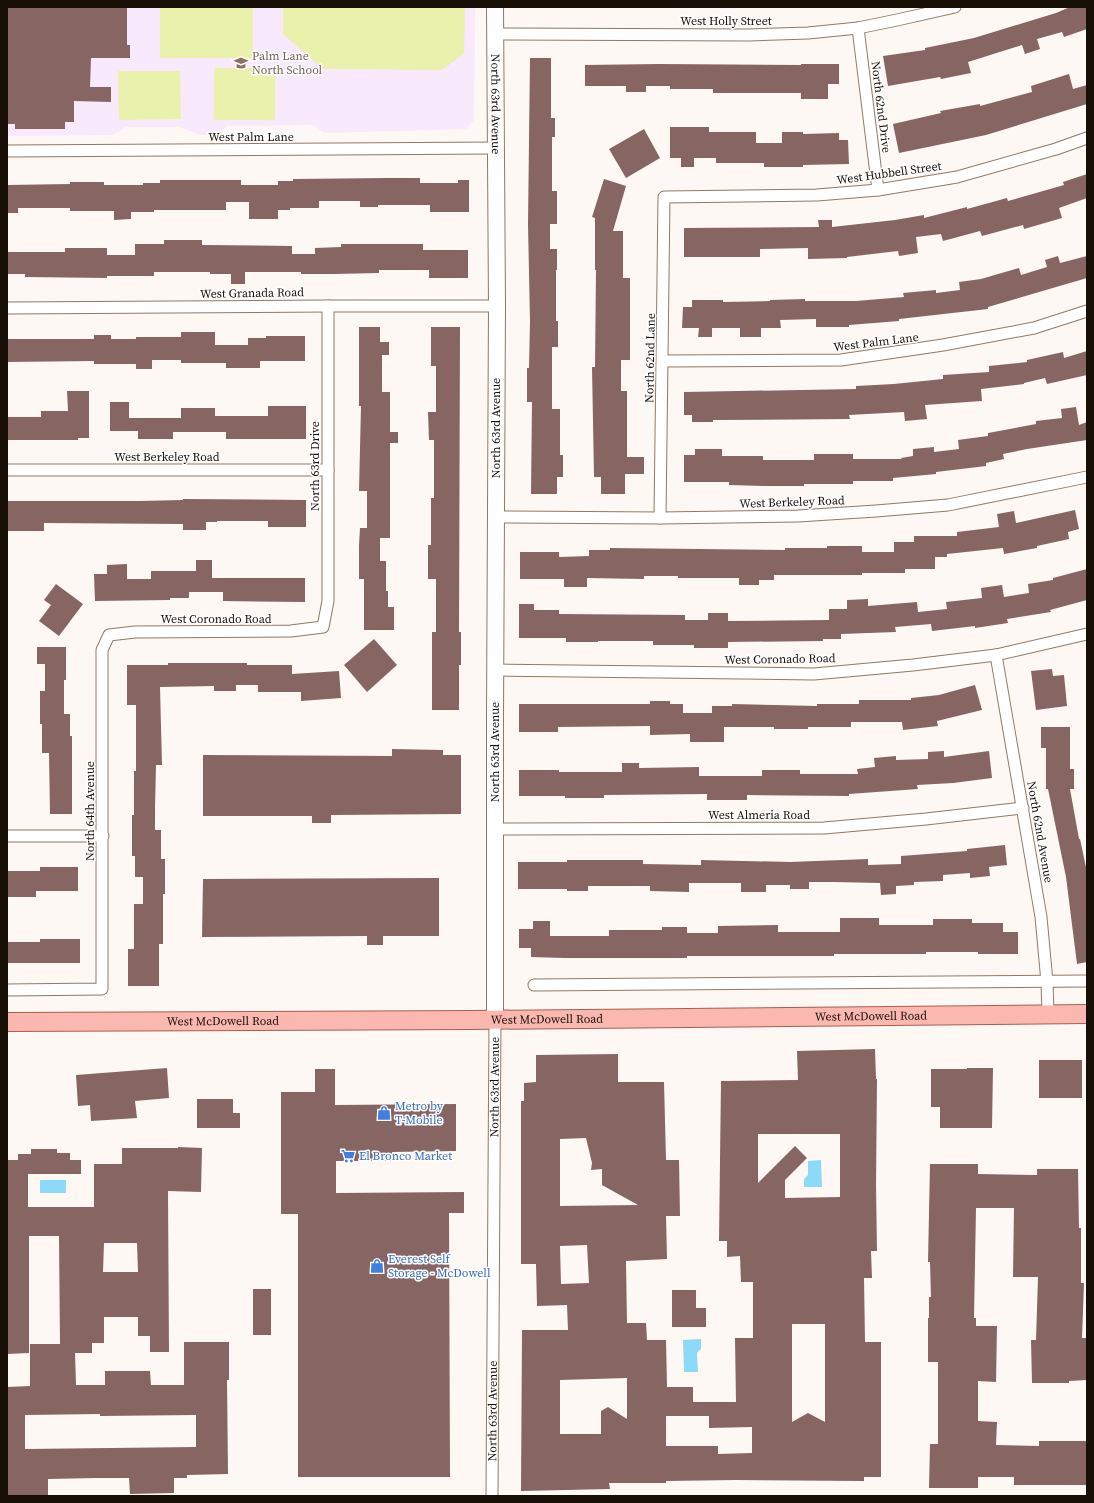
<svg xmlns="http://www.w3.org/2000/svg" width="1094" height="1503" viewBox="0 0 1094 1503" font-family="'Source Serif 4',serif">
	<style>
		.education { fill: #f8e9fc }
		.green { fill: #eaf1ac }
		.water { fill: #8dd9f8 }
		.building { fill: #876563; fill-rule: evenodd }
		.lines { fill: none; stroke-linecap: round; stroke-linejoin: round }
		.street-casing { stroke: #917963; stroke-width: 13 }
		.secondary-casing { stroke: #917963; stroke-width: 18 }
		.primary-casing { stroke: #a85d53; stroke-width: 20 }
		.street { stroke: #fff; stroke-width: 11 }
		.secondary { stroke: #fff; stroke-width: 16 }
		.primary { stroke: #fab8b1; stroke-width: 18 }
		.labels { text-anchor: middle; stroke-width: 3; stroke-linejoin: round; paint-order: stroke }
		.street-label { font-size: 12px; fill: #170e06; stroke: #fff }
		.education-label { font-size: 12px; fill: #785e54; stroke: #fff; text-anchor: start }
		.shop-label { font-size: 12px; fill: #366cbe; stroke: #fff; text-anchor: start }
	</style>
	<rect width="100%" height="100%" fill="#fdf8f3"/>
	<!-- education -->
	<path class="education" d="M 7,7 L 475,7 L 474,120 L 466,129 L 325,133 L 313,125 L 227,126 L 213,135 L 200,135 L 180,127 L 126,127 L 112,135 L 7,136 Z"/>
	<!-- green -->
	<g class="green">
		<rect x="160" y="7" width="93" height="51"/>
		<path d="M 283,7 L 465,7 L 464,54 L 442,70 L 323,69 L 283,34 Z"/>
		<rect x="214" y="68" width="61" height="52"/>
		<path d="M 118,71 L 180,71 L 181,119 L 119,120 Z"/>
	</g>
	<!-- water -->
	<g class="water">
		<path d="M 821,1160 L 822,1187 L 804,1187 L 804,1179 L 808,1175 L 808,1161 Z"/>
		<rect x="40" y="1180" width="26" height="13"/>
		<path d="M 701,1339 L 701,1349 L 697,1353 L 698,1372 L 684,1372 L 683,1340 Z"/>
	</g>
	<!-- building -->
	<g class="building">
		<path d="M 7,7 L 127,7 L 127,45 L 130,45 L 130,58 L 91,58 L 90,87 L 111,87 L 111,102 L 74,101 L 74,122 L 65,122 L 65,129 L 15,129 L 15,124 L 7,124 Z"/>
		<path d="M 1070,7 L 1087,7 L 1087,29 L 1064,37 L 1062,32 L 1037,39 L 1040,49 L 1025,54 L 1022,45 L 968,62 L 971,73 L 941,79 L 940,77 L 888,86 L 883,56 L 925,50 L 925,48 L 974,38 L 1056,13 Z"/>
		<path d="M 530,58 L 551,58 L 551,118 L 555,118 L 555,137 L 552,137 L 552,191 L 557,191 L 557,224 L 550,224 L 550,249 L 557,249 L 557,270 L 556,270 L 556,321 L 558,321 L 558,347 L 552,347 L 552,409 L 560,409 L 560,455 L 563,455 L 563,477 L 557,477 L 557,494 L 531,494 L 532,402 L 527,402 L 527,368 L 529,368 L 530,321 L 528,224 Z"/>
		<path d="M 659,64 L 801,65 L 801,64 L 839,64 L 839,84 L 828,84 L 828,99 L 801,99 L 801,93 L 713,93 L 713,89 L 670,89 L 670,86 L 646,86 L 646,92 L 626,92 L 626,86 L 585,86 L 585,65 Z"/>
		<path d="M 1069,74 L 1073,89 L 1087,85 L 1087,104 L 986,135 L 899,153 L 893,124 L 941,113 L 940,111 L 980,104 L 980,106 L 1032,92 L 1031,86 Z"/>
		<path d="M 670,127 L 709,127 L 709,132 L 756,132 L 756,143 L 782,143 L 782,132 L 803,132 L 803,134 L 839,133 L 839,140 L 848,140 L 849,164 L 803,165 L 803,167 L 764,167 L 764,163 L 716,163 L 716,158 L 694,158 L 694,167 L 681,167 L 681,158 L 670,158 Z"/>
		<path d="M 644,129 L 660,158 L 626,178 L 609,149 Z"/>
		<path d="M 1087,174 L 1087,198 L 1059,208 L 1062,218 L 1024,229 L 1023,225 L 982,236 L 980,231 L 943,241 L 941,234 L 916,237 L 918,253 L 899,256 L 898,251 L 847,257 L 847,258 L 808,259 L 808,248 L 760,249 L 760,257 L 684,257 L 684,228 L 819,227 L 818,220 L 832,220 L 832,227 L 895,220 L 924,215 L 924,218 L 967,207 L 967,209 L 1007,198 L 1008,201 L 1064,185 L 1063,182 Z"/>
		<path d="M 386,178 L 420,178 L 420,183 L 458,183 L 458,180 L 469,180 L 469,212 L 430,212 L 430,205 L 378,205 L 378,207 L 360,207 L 360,201 L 319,201 L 319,208 L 290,208 L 290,210 L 278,210 L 278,219 L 249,219 L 249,202 L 226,202 L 226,210 L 154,210 L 154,212 L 131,212 L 131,219 L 114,220 L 114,211 L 70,211 L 70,208 L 18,208 L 18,213 L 7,213 L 7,185 L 70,184 L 70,182 L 104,182 L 104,185 L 143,185 L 143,183 L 160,183 L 160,180 L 241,180 L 241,185 L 278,185 L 278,181 L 293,181 L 293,179 Z"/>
		<path d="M 604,179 L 626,186 L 613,231 L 623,231 L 623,278 L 630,278 L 630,360 L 621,360 L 621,391 L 627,391 L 627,457 L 644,457 L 644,474 L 625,474 L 625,494 L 601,494 L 601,477 L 594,477 L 592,367 L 595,367 L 596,270 L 595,270 L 595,218 L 592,217 Z"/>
		<path d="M 164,240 L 202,240 L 202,245 L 292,246 L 292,254 L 315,254 L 315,248 L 341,247 L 341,244 L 423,244 L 423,250 L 468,250 L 468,278 L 429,278 L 429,270 L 379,270 L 379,273 L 334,274 L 301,274 L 301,272 L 245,272 L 245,284 L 231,284 L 231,274 L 210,274 L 210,272 L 154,272 L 154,276 L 107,276 L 107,278 L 25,277 L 25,274 L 7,274 L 7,252 L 65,252 L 65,248 L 107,248 L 107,255 L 135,255 L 135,244 L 164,244 Z"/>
		<path d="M 1058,256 L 1060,263 L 1087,256 L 1087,278 L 988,307 L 988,309 L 899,319 L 899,321 L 849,325 L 849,327 L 816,327 L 816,319 L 780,320 L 781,328 L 761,328 L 761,337 L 740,337 L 740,328 L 712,328 L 712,337 L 698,337 L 699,328 L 682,328 L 683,307 L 692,307 L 692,300 L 723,300 L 723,302 L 770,301 L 770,300 L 805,299 L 805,301 L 856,301 L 904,297 L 903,293 L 936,290 L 936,293 L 960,290 L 959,282 L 981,279 L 1019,268 L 1021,275 L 1047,267 L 1045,260 Z"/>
		<path d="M 359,327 L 380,327 L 380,342 L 389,342 L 389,355 L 382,355 L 382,392 L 390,392 L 390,432 L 398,432 L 398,443 L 390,443 L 390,538 L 380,538 L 380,561 L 386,561 L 386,591 L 388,591 L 388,607 L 394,607 L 394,630 L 364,630 L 364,579 L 359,579 L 359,545 L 360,528 L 367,528 L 367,491 L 359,491 L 361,406 L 359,406 Z"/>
		<path d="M 431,327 L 460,327 L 459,632 L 461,632 L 461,665 L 459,665 L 459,710 L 432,710 L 432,632 L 436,632 L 436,579 L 428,579 L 428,545 L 431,545 L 431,498 L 434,498 L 434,440 L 429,440 L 428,412 L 436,412 L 436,366 L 431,366 Z"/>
		<path d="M 181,332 L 215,332 L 215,345 L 248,345 L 248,338 L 266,338 L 266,336 L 305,336 L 305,361 L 260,361 L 260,368 L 226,368 L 226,363 L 181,363 L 181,360 L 152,360 L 152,369 L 136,369 L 136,364 L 94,364 L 94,361 L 7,362 L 7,339 L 94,339 L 94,335 L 111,335 L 111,339 L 136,339 L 136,337 L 181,337 Z"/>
		<path d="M 1087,351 L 1087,375 L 1047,384 L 1045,378 L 1024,383 L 1024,384 L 981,389 L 982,401 L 925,405 L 927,419 L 905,421 L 904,412 L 849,415 L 850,419 L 713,420 L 713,422 L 692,422 L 692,415 L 684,415 L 684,392 L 856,389 L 856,386 L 894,384 L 943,379 L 943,375 L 989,372 L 989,366 L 1027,362 L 1027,360 L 1063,352 L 1064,358 Z"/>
		<path d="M 67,391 L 89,391 L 89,438 L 78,438 L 78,440 L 7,440 L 7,417 L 41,417 L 41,411 L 68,411 Z"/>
		<path d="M 110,402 L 129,402 L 129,418 L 181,418 L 181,408 L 215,408 L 215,416 L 268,416 L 268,406 L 306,406 L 306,439 L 226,439 L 226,432 L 173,432 L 173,439 L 138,439 L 138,431 L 110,431 Z"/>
		<path d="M 1076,407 L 1079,425 L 1087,422 L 1087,440 L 1027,449 L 1003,454 L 1004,459 L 986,463 L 986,466 L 936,472 L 936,474 L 893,478 L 893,481 L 853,481 L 853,484 L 804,484 L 804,486 L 763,486 L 729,485 L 729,482 L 684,482 L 684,455 L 695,455 L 695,449 L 722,449 L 722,456 L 763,456 L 763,460 L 814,460 L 814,454 L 853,454 L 853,459 L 902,459 L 901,458 L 913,456 L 913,449 L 934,447 L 934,452 L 959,449 L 958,440 L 988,436 L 988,433 L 1036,424 L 1036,421 L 1062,418 L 1061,409 Z"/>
		<path d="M 183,499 L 306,500 L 306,527 L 268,527 L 268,521 L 217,521 L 217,522 L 206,522 L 206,530 L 183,530 L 183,524 L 44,523 L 44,531 L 7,531 L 7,501 L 140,501 L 183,500 Z"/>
		<path d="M 1075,510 L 1079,529 L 1068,532 L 1069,539 L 1037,546 L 1037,548 L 1004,554 L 1003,548 L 947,554 L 947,557 L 935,557 L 935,569 L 905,569 L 905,573 L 862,573 L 862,575 L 774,575 L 774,580 L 759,580 L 759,585 L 739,585 L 739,578 L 678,578 L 678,576 L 644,576 L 644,579 L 587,578 L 587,587 L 564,587 L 564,579 L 520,579 L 520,552 L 559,552 L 559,557 L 589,556 L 589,550 L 610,550 L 610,548 L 785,550 L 785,548 L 827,548 L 827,546 L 862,546 L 862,552 L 894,552 L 894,542 L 914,542 L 914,536 L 957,536 L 957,532 L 999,527 L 997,514 L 1014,511 L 1016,523 Z"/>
		<path d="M 196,560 L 212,560 L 212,578 L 305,578 L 305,602 L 223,601 L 223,592 L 189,592 L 189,598 L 170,598 L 170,600 L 95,601 L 94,574 L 107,574 L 107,565 L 127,564 L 127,579 L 151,579 L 151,571 L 196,571 Z"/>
		<path d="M 1087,569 L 1087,600 L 1050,610 L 1051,612 L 1007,619 L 1008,623 L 975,628 L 975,626 L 932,631 L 931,624 L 895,627 L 896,632 L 841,634 L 841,639 L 823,639 L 823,641 L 728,642 L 728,648 L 694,648 L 694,645 L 653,645 L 653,641 L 598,641 L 598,642 L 566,642 L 566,638 L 519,638 L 519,604 L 534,604 L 534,610 L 559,610 L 559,614 L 685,615 L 685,620 L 708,620 L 708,613 L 728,613 L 728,621 L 829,620 L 829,609 L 847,609 L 847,600 L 868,599 L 868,606 L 917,602 L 918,612 L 947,609 L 946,602 L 982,598 L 981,588 L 1002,585 L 1004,597 L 1029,593 L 1028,584 L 1053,580 L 1053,578 Z"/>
		<path d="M 56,584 L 83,604 L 59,636 L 39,621 L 51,605 L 44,600 Z"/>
		<path d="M 374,639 L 397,665 L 367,692 L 344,665 Z"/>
		<path d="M 37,647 L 66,647 L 66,680 L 64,680 L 64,714 L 70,714 L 70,736 L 72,736 L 72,814 L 50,814 L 49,753 L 42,753 L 42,724 L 40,724 L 40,691 L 45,691 L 45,664 L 37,664 Z"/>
		<path d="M 168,663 L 247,663 L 247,665 L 292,665 L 292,674 L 339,671 L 341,698 L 301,701 L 301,692 L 258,692 L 258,685 L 236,685 L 236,691 L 214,691 L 214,686 L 160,687 L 162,765 L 156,765 L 155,807 L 155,830 L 161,830 L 161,859 L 165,859 L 165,894 L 163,894 L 163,944 L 159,944 L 159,986 L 128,986 L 128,949 L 134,949 L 134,904 L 143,904 L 143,877 L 135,877 L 135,856 L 132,856 L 132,815 L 134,815 L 134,771 L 136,771 L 136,705 L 127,705 L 127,665 L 168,665 Z"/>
		<path d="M 1052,669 L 1053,676 L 1064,675 L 1067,706 L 1036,710 L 1031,671 Z"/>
		<path d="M 975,685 L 982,710 L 937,721 L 938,726 L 903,730 L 902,722 L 851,722 L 851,727 L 808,727 L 808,729 L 774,729 L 774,727 L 724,727 L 724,742 L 690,742 L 690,734 L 650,735 L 650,726 L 558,727 L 558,732 L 519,732 L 519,704 L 650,704 L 650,701 L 670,701 L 670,704 L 683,704 L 683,713 L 712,713 L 712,706 L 732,706 L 732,704 L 817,706 L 817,704 L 859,704 L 859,700 L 911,700 L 911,698 L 939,695 Z"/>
		<path d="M 1041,727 L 1070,727 L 1070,769 L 1074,769 L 1074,789 L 1070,789 L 1079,839 L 1080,839 L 1087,872 L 1087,962 L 1077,964 L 1066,877 L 1048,789 L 1046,789 L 1046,748 L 1041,748 Z"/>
		<path d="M 392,749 L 443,750 L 443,755 L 461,755 L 461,814 L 331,815 L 331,823 L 312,823 L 312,816 L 203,816 L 203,755 L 392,756 Z"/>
		<path d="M 944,751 L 944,757 L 989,751 L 992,778 L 953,783 L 917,785 L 918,789 L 849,794 L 849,796 L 747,795 L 747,800 L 707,800 L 707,794 L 604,795 L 604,798 L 565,798 L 565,796 L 519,796 L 519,770 L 559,770 L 559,772 L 622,772 L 622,763 L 639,763 L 639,768 L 699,767 L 699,776 L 762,776 L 762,770 L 800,770 L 800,774 L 858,774 L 857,769 L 875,767 L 874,758 L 896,756 L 896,760 L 928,759 L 928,752 Z"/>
		<path d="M 1005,845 L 1007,865 L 989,867 L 990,876 L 970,878 L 970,873 L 943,875 L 943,881 L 914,882 L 914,885 L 896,886 L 896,894 L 881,895 L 880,883 L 834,882 L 809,882 L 809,889 L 790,889 L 790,885 L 766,885 L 766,892 L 741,892 L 741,883 L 689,883 L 689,892 L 650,891 L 650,886 L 588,886 L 588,891 L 567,891 L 567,889 L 518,889 L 518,862 L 567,862 L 567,860 L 643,860 L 643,864 L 701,865 L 701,860 L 790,862 L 868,859 L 868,865 L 901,864 L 901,856 L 967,851 L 967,849 Z"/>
		<path d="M 40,867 L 78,867 L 78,891 L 36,891 L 36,897 L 7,897 L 7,871 L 40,871 Z"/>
		<path d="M 439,878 L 439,936 L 383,936 L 383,945 L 367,945 L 367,936 L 202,937 L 203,879 Z"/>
		<path d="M 840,918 L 879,918 L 879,925 L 933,925 L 933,919 L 972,919 L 972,923 L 1003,923 L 1003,932 L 1018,932 L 1018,954 L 978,954 L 978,952 L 926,952 L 926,954 L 834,954 L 834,956 L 687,956 L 687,958 L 564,958 L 531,957 L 531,948 L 519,948 L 519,929 L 533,929 L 533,921 L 550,921 L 550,936 L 609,936 L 609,930 L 662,930 L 662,927 L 687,927 L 687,933 L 718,933 L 718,926 L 778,925 L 778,932 L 840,932 Z"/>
		<path d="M 40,939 L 80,939 L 80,963 L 7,963 L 7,942 L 40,942 Z"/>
		<path d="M 875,1049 L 876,1079 L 877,1079 L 876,1185 L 877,1251 L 871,1251 L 872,1278 L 864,1278 L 865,1342 L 881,1342 L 881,1477 L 864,1477 L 864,1481 L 736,1480 L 666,1481 L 666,1483 L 609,1483 L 610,1489 L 521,1491 L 522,1330 L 568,1330 L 567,1305 L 537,1306 L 536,1264 L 521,1264 L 521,1101 L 524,1101 L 524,1083 L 536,1082 L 536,1055 L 618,1054 L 618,1082 L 664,1082 L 666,1160 L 679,1160 L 680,1216 L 666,1216 L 667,1259 L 626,1261 L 627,1323 L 646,1323 L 647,1340 L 666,1340 L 667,1387 L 693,1387 L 693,1402 L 736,1402 L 735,1338 L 753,1338 L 753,1282 L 741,1282 L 740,1256 L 727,1257 L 727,1241 L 719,1241 L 721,1081 L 798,1080 L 797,1051 ZM 758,1134 L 840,1134 L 840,1197 L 785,1198 L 785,1180 L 807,1158 L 795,1146 L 758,1183 ZM 586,1138 L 592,1163 L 591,1170 L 602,1169 L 602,1185 L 638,1205 L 560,1206 L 560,1139 ZM 587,1245 L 589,1283 L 561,1284 L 560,1246 ZM 792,1324 L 825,1324 L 825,1422 L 808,1413 L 792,1422 ZM 627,1378 L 627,1419 L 608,1407 L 601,1411 L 601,1434 L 560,1434 L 560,1380 ZM 666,1416 L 709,1416 L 709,1428 L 752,1427 L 752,1453 L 718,1454 L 718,1446 L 666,1446 Z"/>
		<rect x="1039" y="1060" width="43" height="38"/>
		<path d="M 167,1068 L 169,1098 L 135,1101 L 137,1118 L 91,1121 L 90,1105 L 78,1106 L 76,1075 Z"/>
		<path d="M 967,1068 L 993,1068 L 992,1128 L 940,1128 L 940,1107 L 931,1107 L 931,1069 L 967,1069 Z"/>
		<path d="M 315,1069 L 335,1069 L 335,1105 L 456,1104 L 456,1151 L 392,1152 L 392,1161 L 336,1161 L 336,1193 L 464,1192 L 464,1213 L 449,1213 L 450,1477 L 298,1477 L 298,1214 L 281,1214 L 281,1092 L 315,1092 Z"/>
		<path d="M 197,1099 L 233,1099 L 233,1113 L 240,1113 L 240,1128 L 197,1128 Z"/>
		<path d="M 178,1147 L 202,1148 L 201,1192 L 168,1191 L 169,1352 L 150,1352 L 150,1336 L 138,1336 L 138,1317 L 104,1317 L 104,1343 L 92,1343 L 92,1353 L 75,1353 L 76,1385 L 105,1385 L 105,1371 L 150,1371 L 151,1385 L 184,1385 L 184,1342 L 229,1342 L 229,1380 L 227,1380 L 228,1474 L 187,1475 L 187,1478 L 174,1478 L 174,1493 L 130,1494 L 129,1478 L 96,1478 L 48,1479 L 48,1495 L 7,1495 L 7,1387 L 30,1386 L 30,1344 L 60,1344 L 59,1236 L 29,1236 L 29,1353 L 7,1354 L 7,1160 L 18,1160 L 18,1154 L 31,1154 L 31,1149 L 57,1149 L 57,1153 L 70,1153 L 70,1160 L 81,1160 L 81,1174 L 28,1174 L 28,1207 L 94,1207 L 94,1164 L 122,1164 L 122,1148 L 178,1148 ZM 104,1243 L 137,1243 L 138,1272 L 103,1272 ZM 100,1414 L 100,1416 L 196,1415 L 196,1447 L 25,1449 L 25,1415 Z"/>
		<path d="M 930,1164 L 978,1164 L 978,1174 L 1037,1175 L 1037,1169 L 1078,1169 L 1079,1228 L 1081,1228 L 1081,1283 L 1084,1283 L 1082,1338 L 1087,1338 L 1087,1380 L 1069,1381 L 1069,1383 L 1032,1383 L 1031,1340 L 1036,1340 L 1038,1277 L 1013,1277 L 1014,1208 L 976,1208 L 974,1318 L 976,1318 L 976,1326 L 997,1326 L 996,1382 L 978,1381 L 978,1421 L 997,1422 L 996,1445 L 1039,1446 L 1039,1441 L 1086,1441 L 1086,1485 L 1014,1485 L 1014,1477 L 978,1477 L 978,1488 L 929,1488 L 930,1444 L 938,1444 L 938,1362 L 928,1362 L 928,1318 L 929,1318 L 929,1297 L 931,1297 L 930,1262 L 928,1262 Z"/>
		<rect x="253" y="1289" width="18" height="46"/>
		<path d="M 672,1290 L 696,1290 L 696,1308 L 706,1308 L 706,1327 L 672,1327 Z"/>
	</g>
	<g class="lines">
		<defs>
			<g id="street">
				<path d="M 858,28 L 878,190"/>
				<path d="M 496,34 L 749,35 L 808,33 L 858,28 L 897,20 L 955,7"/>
				<path d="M 7,151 L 496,148"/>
				<path d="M 7,308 L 328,306 L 497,306"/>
				<path d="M 663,361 L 841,360 L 943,345 L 1034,328 L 1087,311"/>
				<path d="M 7,470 L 328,470"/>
				<path d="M 496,517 L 660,518 L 798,516 L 876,511 L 948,505 L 1087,477"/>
				<path d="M 660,518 L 664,197 L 817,195 L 878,190 L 957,177 L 1056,149 L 1087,138"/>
				<path d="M 996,655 L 1041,917 L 1047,982 L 1048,1014"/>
				<path d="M 495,670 L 814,674 L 913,665 L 996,655 L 1087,634"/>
				<path d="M 495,829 L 824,828 L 926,819 L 1023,808"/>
				<path d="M 7,836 L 103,836"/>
				<path d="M 534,985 L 1087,981"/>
				<path d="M 7,990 L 102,989 L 102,650 L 109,635 L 135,632 L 291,631 L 323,627 L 328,601 L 328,306"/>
				<path id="s1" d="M 492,1496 L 495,1019"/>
			</g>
			<g id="secondary">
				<path id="s2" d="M 495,7 L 497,306 L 495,716 L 495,1019"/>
			</g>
			<g id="primary">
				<path id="s3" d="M 7,1022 L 471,1020 L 1087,1014"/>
			</g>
		</defs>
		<!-- street casing -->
		<use href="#street" class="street-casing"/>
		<!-- secondary casing -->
		<use href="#secondary" class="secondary-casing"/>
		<!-- primary casing -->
		<use href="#primary" class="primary-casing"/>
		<!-- street -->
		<use href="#street" class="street"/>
		<!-- secondary -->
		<use href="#secondary" class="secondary"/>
		<!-- primary -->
		<use href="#primary" class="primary"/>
	</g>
	<!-- icons -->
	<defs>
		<symbol id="school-bare" viewBox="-9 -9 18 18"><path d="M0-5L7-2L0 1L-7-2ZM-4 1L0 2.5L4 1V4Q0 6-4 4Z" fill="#8d6e63" stroke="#fff" stroke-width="2.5" paint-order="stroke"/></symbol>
		<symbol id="shop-bare" viewBox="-9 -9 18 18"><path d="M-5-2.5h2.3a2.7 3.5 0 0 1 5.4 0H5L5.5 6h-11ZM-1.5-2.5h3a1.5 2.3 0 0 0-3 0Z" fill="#3f7fe0" stroke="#fff" stroke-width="2.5" paint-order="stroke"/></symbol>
		<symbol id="supermarket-bare" viewBox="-9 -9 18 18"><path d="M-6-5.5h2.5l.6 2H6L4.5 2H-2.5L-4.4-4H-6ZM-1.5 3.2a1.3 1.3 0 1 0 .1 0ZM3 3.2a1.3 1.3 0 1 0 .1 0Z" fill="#3f7fe0" stroke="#fff" stroke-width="2.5" paint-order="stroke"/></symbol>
	</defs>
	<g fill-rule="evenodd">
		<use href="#school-bare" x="231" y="53" width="20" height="20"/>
		<use href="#shop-bare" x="374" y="1103" width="20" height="20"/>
		<use href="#supermarket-bare" x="338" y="1146" width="20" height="20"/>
		<use href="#shop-bare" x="367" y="1256" width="20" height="20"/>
	</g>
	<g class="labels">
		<!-- street labels -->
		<g class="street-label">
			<text x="726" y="25">West Holly Street</text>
			<text dy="4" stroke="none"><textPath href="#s2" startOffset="97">North 63rd Avenue</textPath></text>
			<text transform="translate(881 107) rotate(83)" y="4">North 62nd Drive</text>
			<text x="251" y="141">West Palm Lane</text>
			<text transform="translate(889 173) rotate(-8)" y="4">West Hubbell Street</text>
			<text transform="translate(252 293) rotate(-1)" y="4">West Granada Road</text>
			<text transform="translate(876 342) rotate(-7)" y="4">West Palm Lane</text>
			<text transform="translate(650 358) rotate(-89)" y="4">North 62nd Lane</text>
			<text transform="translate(496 428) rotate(-90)" y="4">North 63rd Avenue</text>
			<text x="167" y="461">West Berkeley Road</text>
			<text transform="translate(315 466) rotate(-90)" y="4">North 63rd Drive</text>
			<text transform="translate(792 502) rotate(-2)" y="4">West Berkeley Road</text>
			<text x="216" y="623">West Coronado Road</text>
			<text transform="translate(780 659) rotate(-1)" y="4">West Coronado Road</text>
			<text transform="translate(495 752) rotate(-90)" y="4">North 63rd Avenue</text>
			<text transform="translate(90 811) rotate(-90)" y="4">North 64th Avenue</text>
			<text x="759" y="819">West Almeria Road</text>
			<text transform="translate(1040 832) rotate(80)" y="4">North 62nd Avenue</text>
			<text dy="4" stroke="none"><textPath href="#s3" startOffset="864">West McDowell Road</textPath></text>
			<text dy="4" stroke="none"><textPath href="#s3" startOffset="540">West McDowell Road</textPath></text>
			<text dy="4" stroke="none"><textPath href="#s3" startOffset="216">West McDowell Road</textPath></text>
			<text dy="4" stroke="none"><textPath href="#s1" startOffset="409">North 63rd Avenue</textPath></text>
			<text dy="4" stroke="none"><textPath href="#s1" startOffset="85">North 63rd Avenue</textPath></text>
		</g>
		<!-- education labels -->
		<g class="education-label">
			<text x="252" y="60">Palm Lane<tspan x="252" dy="14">North School</tspan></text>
		</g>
		<!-- shop labels -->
		<g class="shop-label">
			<text x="395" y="1110">Metro by<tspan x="395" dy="14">T-Mobile</tspan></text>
			<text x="359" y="1160">El Bronco Market</text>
			<text x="388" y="1263">Everest Self<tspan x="388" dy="14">Storage - McDowell</tspan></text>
		</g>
	</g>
	<!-- border -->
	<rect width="1094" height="1503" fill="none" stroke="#170e06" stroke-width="16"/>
</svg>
